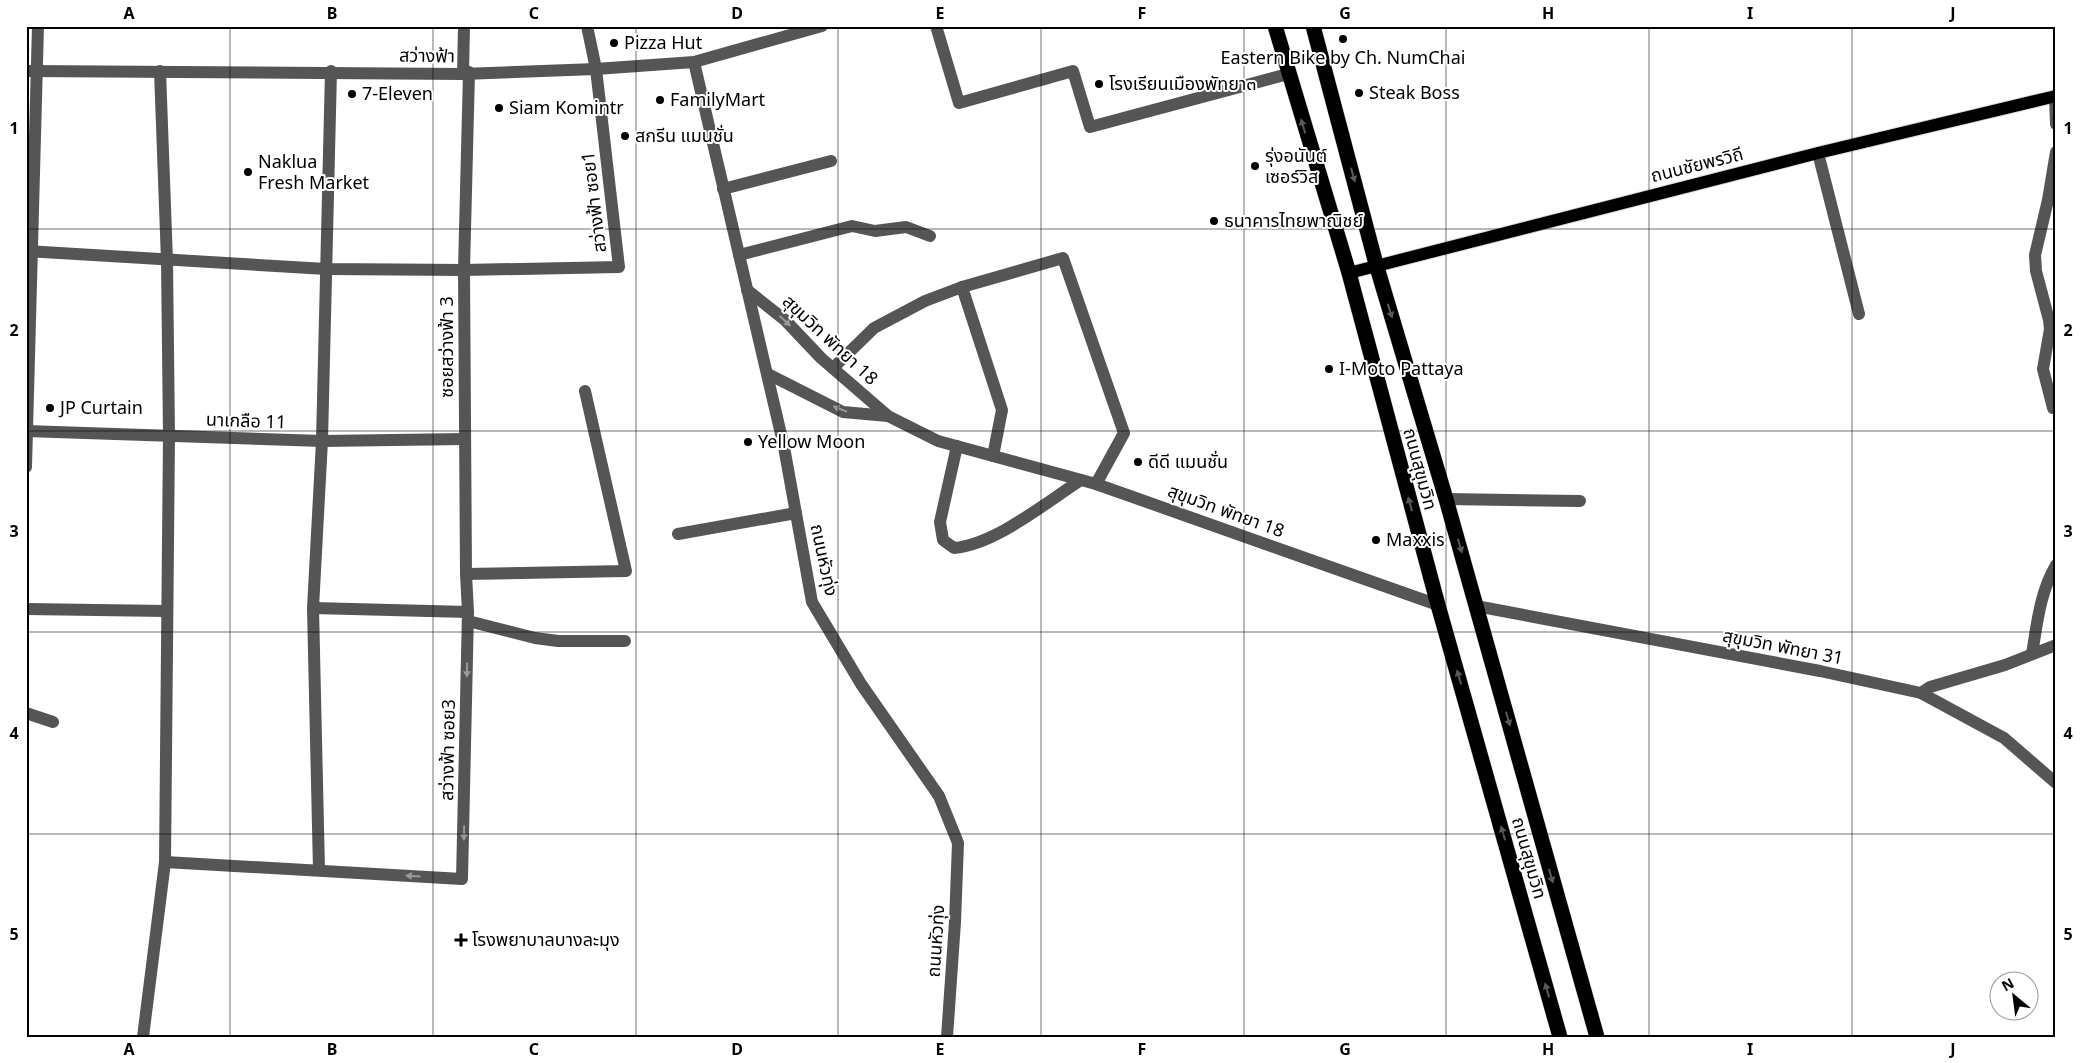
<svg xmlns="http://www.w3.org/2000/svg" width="2082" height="1063" viewBox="0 0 2082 1063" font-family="'Noto Sans','Noto Sans Thai',sans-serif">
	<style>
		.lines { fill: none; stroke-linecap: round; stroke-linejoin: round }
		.major-casing { stroke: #dbdbdb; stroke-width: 14 }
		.highway-casing { stroke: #dbdbdb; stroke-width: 16 }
		.minor { stroke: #555; stroke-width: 12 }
		.major { stroke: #000; stroke-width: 12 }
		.highway { stroke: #000; stroke-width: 15 }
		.oneway { fill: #595959 }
		.oneway2 { fill: #999 }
		.grid { fill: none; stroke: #000; stroke-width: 1; stroke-opacity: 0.55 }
		.poi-dot { fill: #000; stroke: #fff; stroke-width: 2 }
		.labels { text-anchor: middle; stroke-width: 4; stroke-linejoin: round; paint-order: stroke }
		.poi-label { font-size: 18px; fill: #000; stroke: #fff; text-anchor: start }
		.street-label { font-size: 18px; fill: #000; stroke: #fff }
		.neatline { fill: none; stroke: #000; stroke-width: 2 }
		.grid-label { font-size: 16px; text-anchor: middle; font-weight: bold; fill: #000 }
	</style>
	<rect width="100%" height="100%" fill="#fff"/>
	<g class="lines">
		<defs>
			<path id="major" d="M 1349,273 L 1818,153 L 2056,96"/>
			<g id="highway">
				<path d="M 1275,26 L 1349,273 L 1438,605 L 1560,1037"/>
				<path d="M 1313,26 L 1376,264 L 1446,499 L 1597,1037"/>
			</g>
		</defs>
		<!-- major casing -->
		<use href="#major" class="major-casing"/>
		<!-- highway casing -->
		<use href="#highway" class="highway-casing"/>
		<!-- minor -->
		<g class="minor">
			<path d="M 936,26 L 959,103 L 1073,71 L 1090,127 L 1288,74"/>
			<path d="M 694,62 L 784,447 L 812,602 L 861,684 L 939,796 L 958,843 L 955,922 L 947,1037"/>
			<path d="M 26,71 L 463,74 L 596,69 L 694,62 L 822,26"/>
			<path d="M 463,74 L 464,26"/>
			<path d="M 2055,96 L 2056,124"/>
			<path d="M 1818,153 L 1859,314"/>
			<path d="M 723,189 L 831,161"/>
			<path d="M 26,251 L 326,269 L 464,270 L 619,267 L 596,69 L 587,26"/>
			<path d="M 739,255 L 852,226 L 875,231 L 906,227 L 930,236"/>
			<path d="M 747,290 L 785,320 L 821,358 L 888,416 L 938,441 L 1096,484 L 1438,605"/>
			<path d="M 833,368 L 874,328 L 925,301 L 962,287"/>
			<path d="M 768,374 L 843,412 L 888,416"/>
			<path d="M 2053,408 L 2043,369 L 2050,329 L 2049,320 L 2036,271 L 2035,255 L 2048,200 L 2056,152"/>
			<path d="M 26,431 L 322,441 L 465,439"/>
			<path d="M 957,446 L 940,522 L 943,540 L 954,548 C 996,544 1045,503 1081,480"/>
			<path d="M 993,456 L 1002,410 L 962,287 L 1063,258 L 1124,433 L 1096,484"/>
			<path d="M 26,467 L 38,26"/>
			<path d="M 1446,499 L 1580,501"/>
			<path d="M 678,534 L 796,513"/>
			<path d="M 466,574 L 626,571 L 585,391"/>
			<path d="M 1476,606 L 1820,671 L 1921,693 L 2004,738 L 2056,783"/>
			<path d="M 313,608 L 468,612"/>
			<path d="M 26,609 L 167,611"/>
			<path d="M 468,621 L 535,638 L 558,641 L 625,641"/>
			<path d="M 2032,654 C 2037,624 2040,592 2056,565"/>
			<path d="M 1921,693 L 1930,687 L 2005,665 L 2056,645"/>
			<path d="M 26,713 L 53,722"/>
			<path d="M 165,862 L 462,879 L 468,612 L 466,574 L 464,270 L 469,72"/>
			<path d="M 319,870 L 313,608 L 322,441 L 331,71"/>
			<path d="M 143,1037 L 165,862 L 169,436 L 167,261 L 160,71"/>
		</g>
		<!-- major -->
		<use href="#major" class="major"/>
		<!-- highway -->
		<use href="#highway" class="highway"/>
	</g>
	<!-- one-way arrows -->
	<defs><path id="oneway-solid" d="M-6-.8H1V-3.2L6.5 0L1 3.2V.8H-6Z" transform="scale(1.25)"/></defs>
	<g class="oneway">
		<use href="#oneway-solid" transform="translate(1303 126) rotate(-107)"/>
		<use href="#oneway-solid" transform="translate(1353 175) rotate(75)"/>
		<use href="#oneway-solid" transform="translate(1390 311) rotate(73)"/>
		<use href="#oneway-solid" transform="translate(1410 504) rotate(-105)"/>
		<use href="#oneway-solid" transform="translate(1460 546) rotate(74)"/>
		<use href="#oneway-solid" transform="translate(1459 677) rotate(-106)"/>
		<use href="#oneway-solid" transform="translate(1508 719) rotate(74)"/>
		<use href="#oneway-solid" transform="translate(1503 833) rotate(-106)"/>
		<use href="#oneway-solid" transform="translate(1551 876) rotate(74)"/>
		<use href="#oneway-solid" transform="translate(1547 990) rotate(-106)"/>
	</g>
	<g class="oneway2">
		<use href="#oneway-solid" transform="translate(785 321) rotate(43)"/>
		<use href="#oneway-solid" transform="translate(840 409) rotate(-159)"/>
		<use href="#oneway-solid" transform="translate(467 670) rotate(91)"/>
		<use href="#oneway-solid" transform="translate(464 833) rotate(91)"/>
		<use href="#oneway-solid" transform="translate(413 876) rotate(-176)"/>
	</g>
	<!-- grid -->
	<path class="grid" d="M 230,26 L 230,1037M 433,26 L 433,1037M 636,26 L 636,1037M 838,26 L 838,1037M 1041,26 L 1041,1037M 1244,26 L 1244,1037M 1446,26 L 1446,1037M 1649,26 L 1649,1037M 1852,26 L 1852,1037M 26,229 L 2056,229M 26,431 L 2056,431M 26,632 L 2056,632M 26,834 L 2056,834"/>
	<!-- markers -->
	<g class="poi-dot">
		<circle cx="1343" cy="39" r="5"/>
		<circle cx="614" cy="43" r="5"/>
		<circle cx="1099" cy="84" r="5"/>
		<circle cx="1359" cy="93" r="5"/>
		<circle cx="352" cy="94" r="5"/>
		<circle cx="660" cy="100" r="5"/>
		<circle cx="499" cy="108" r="5"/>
		<circle cx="625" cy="136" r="5"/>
		<circle cx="1255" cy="166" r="5"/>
		<circle cx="248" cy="172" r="5"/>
		<circle cx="1214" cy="221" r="5"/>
		<circle cx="1329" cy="369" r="5"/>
		<circle cx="50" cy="408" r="5"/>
		<circle cx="748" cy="442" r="5"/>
		<circle cx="1138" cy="462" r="5"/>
		<circle cx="1376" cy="540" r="5"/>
		<path d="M458.5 932.5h5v5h5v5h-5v5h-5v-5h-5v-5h5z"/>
	</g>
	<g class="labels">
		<!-- poi labels -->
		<g class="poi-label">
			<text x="624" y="49">Pizza Hut</text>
			<text x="1343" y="64" text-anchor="middle">Eastern Bike by Ch. NumChai</text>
			<text x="1109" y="90">โรงเรียนเมืองพัทยา๓</text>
			<text x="1369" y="99">Steak Boss</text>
			<text x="362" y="100">7-Eleven</text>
			<text x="670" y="106">FamilyMart</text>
			<text x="509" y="114">Siam Komintr</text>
			<text x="635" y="142">สกรีน แมนชั่น</text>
			<text x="1265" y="162">รุ่งอนันต์<tspan x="1265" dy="21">เซอร์วิส</tspan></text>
			<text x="258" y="168">Naklua<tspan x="258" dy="21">Fresh Market</tspan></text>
			<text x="1224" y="227">ธนาคารไทยพาณิชย์</text>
			<text x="1339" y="375">I-Moto Pattaya</text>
			<text x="60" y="414">JP Curtain</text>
			<text x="758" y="448">Yellow Moon</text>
			<text x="1148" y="468">ดีดี แมนชั่น</text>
			<text x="1386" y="546">Maxxis</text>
			<text x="472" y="946">โรงพยาบาลบางละมุง</text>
		</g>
		<!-- street labels -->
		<g class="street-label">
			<text transform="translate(427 56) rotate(1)" y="6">สว่างฟ้า</text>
			<text transform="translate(1697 165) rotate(-14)" y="6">ถนนชัยพรวิถี</text>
			<text transform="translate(594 202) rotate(-97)" y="6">สว่างฟ้า ซอย1</text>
			<text transform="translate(830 340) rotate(43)" y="6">สุขุมวิท พัทยา 18</text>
			<text transform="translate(447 347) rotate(-90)" y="6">ซอยสว่างฟ้า 3</text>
			<text transform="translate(246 421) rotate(2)" y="6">นาเกลือ 11</text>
			<text transform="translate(1420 469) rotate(75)" y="6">ถนนสุขุมวิท</text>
			<text transform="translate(1226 511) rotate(20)" y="6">สุขุมวิท พัทยา 18</text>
			<text transform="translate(824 560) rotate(78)" y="6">ถนนหัวทุ่ง</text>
			<text transform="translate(1783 647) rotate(11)" y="6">สุขุมวิท พัทยา 31</text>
			<text transform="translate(448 750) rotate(-89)" y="6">สว่างฟ้า ซอย3</text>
			<text transform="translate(1529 858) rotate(74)" y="6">ถนนสุขุมวิท</text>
			<text transform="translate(936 941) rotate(-86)" y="6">ถนนหัวทุ่ง</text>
		</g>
	</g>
	<!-- border -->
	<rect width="2082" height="1063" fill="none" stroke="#ffffff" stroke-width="55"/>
	<!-- north arrow -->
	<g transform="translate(2014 996) rotate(331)"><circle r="24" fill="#ffffff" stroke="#999999"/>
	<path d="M0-4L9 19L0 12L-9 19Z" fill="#000000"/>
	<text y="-8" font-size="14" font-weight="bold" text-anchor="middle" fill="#000000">N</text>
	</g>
	<rect x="28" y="28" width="2026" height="1008" class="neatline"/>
	<g class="grid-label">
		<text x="129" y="19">A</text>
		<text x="332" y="19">B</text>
		<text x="534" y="19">C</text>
		<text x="737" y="19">D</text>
		<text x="940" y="19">E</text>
		<text x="1142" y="19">F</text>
		<text x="1345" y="19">G</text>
		<text x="1548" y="19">H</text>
		<text x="1750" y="19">I</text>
		<text x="1953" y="19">J</text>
		<text x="14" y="134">1</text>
		<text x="2068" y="134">1</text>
		<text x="14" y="336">2</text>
		<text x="2068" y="336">2</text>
		<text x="14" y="537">3</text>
		<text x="2068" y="537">3</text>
		<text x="14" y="739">4</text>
		<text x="2068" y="739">4</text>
		<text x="14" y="940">5</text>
		<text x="2068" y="940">5</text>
		<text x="129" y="1055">A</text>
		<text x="332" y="1055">B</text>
		<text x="534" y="1055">C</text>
		<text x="737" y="1055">D</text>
		<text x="940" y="1055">E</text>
		<text x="1142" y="1055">F</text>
		<text x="1345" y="1055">G</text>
		<text x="1548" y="1055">H</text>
		<text x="1750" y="1055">I</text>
		<text x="1953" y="1055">J</text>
	</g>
</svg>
